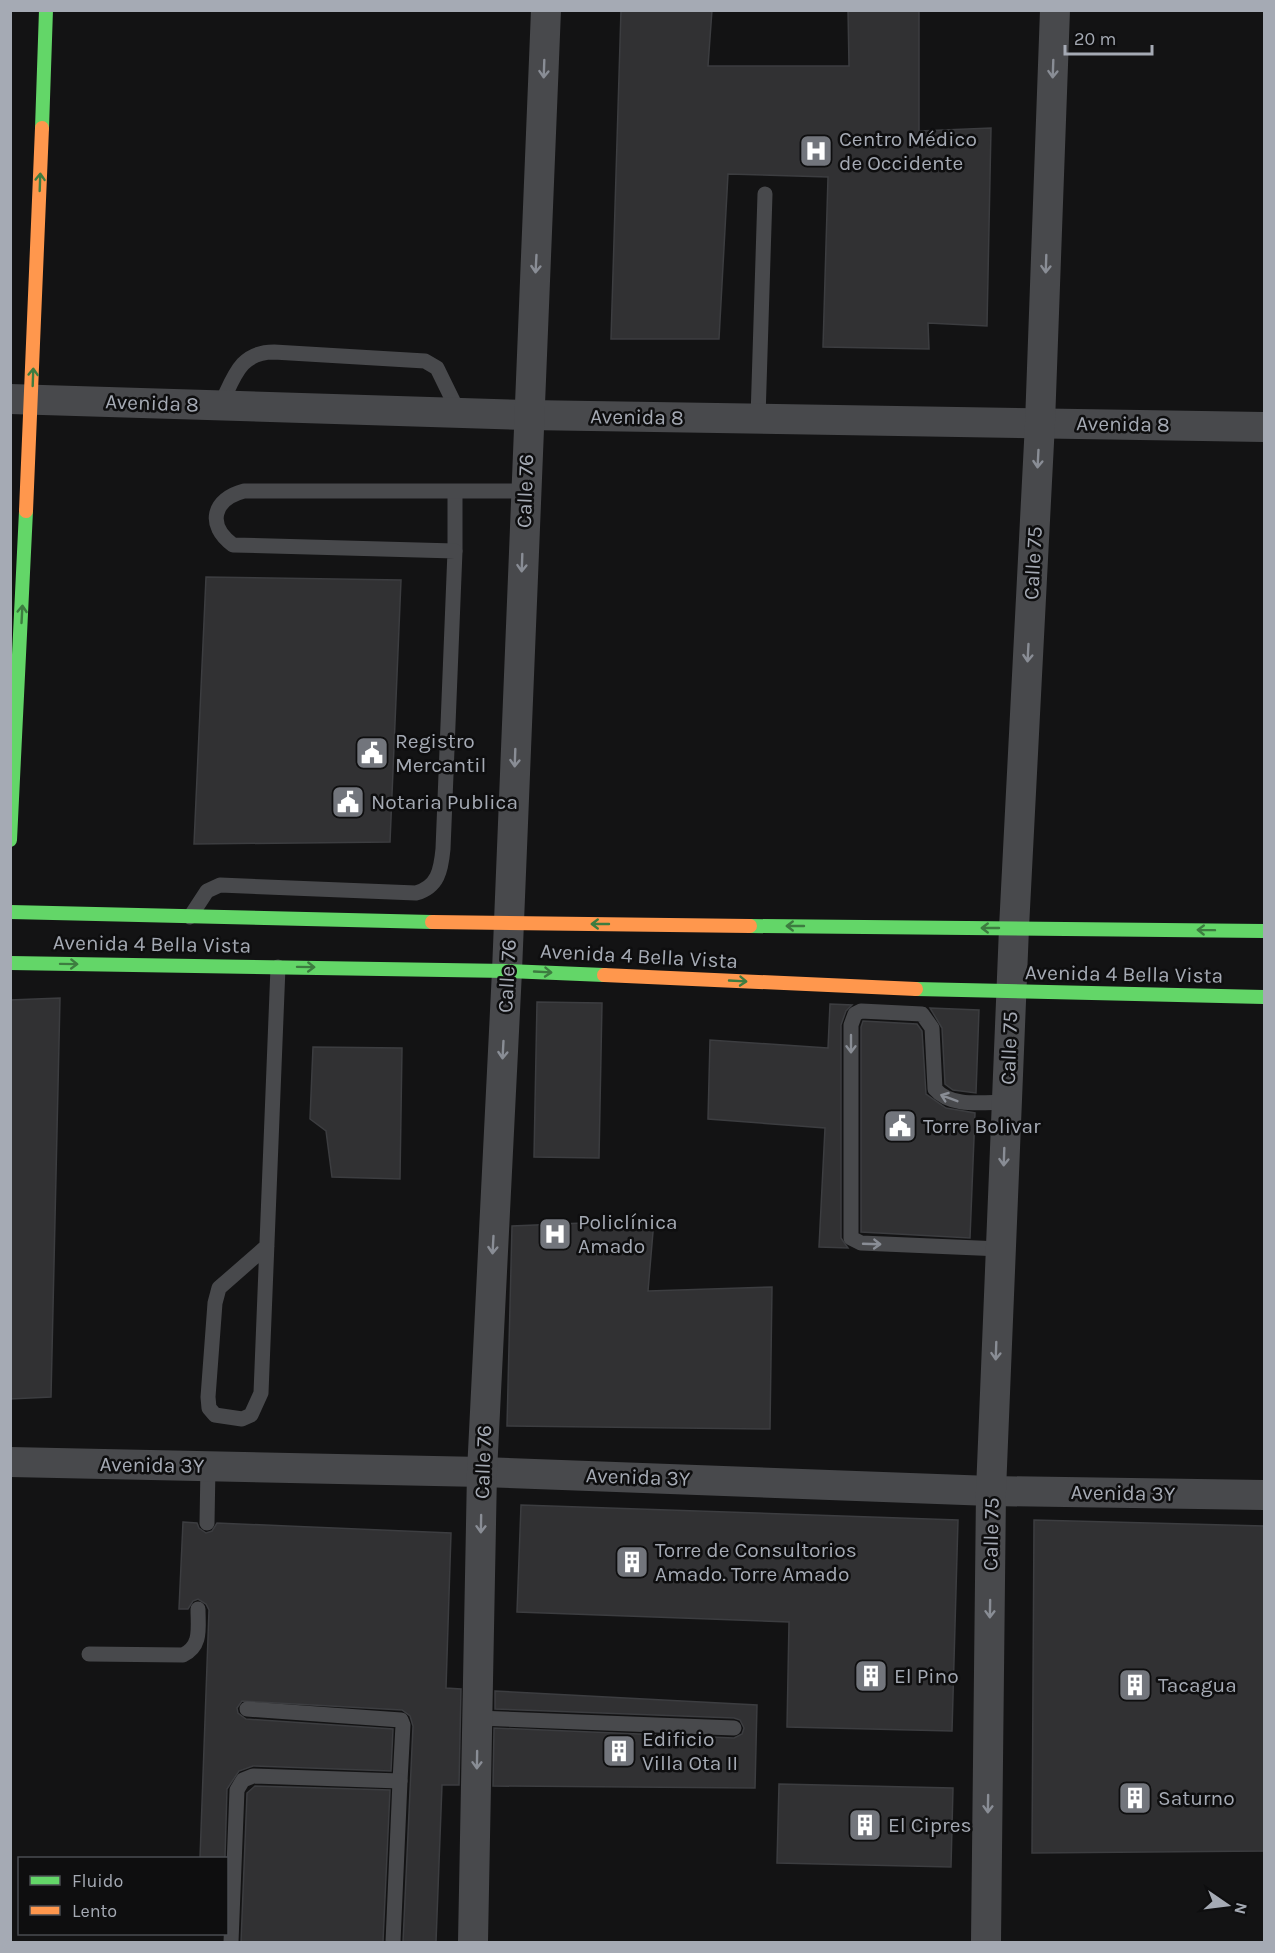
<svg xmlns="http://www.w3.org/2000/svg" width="1275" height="1953" viewBox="0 0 1275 1953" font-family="Karla,sans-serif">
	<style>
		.building { fill: #313133; stroke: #3c3d40; stroke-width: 1.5 }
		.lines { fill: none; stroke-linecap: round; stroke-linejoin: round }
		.lane { stroke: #48494c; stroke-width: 15 }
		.street { stroke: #48494c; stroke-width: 30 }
		.fast { stroke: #63d668; stroke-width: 14 }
		.slow { stroke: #ff974d; stroke-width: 14 }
		.oneway { stroke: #898d95 }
		.oneway2 { stroke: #3d7c40 }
		.labels { text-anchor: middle; stroke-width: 5; stroke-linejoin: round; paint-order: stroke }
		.poi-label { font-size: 21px; fill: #a5aab4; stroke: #0e0e0f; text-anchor: start }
		.street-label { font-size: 21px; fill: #a5aab4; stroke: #0e0e0f }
	</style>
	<rect width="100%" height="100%" fill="#131314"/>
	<!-- building -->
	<g class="building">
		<path d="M 621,10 L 712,10 L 708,66 L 849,66 L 848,10 L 919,10 L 919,131 L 991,128 L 987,326 L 928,323 L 929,349 L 823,347 L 828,177 L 728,174 L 719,339 L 611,339 Z"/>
		<path d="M 206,577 L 401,580 L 390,842 L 194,844 Z"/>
		<path d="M 60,998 L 51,1397 L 10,1399 L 10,1000 Z"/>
		<path d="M 537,1002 L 602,1003 L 599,1158 L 534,1157 Z"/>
		<path d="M 830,1004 L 852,1005 L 846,1011 L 841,1025 L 841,1238 L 848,1248 L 819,1247 L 825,1128 L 708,1119 L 710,1040 L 828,1048 Z"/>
		<path d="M 930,1008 L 979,1010 L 976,1093 L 953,1090 L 945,1084 L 942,1028 Z"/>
		<path d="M 863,1021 L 917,1024 L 922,1031 L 926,1094 L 946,1108 L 975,1113 L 970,1238 L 861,1232 L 861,1027 Z"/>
		<path d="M 313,1047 L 402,1048 L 400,1179 L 332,1177 L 326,1131 L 310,1119 Z"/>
		<path d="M 654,1220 L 648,1291 L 772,1287 L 770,1429 L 507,1426 L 512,1226 Z"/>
		<path d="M 521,1505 L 958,1520 L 952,1731 L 787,1727 L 789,1622 L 517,1612 Z"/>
		<path d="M 1034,1520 L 1264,1526 L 1264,1851 L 1032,1853 Z"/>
		<path d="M 183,1522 L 197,1523 L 199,1528 L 206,1533 L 212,1531 L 217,1523 L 451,1533 L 446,1688 L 461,1689 L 459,1785 L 442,1785 L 436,1942 L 403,1942 L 413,1726 L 410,1716 L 402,1710 L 242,1701 L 237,1708 L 238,1713 L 246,1719 L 393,1729 L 391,1771 L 253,1766 L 239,1771 L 227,1789 L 225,1858 L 200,1858 L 209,1610 L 206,1604 L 198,1599 L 193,1601 L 188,1609 L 179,1609 Z"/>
		<path d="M 495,1691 L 757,1705 L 755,1788 L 493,1786 L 494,1728 L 734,1738 L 742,1734 L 744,1728 L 740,1720 L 734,1718 L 495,1709 Z"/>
		<path d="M 779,1784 L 953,1788 L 951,1867 L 777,1863 Z"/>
		<path d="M 255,1786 L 390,1790 L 383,1942 L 241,1942 L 247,1793 Z"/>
	</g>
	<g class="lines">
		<!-- lane -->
		<g class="lane">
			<path d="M 220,406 C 234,378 239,352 274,352 L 425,361 L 437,368 L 459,413"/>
			<path d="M 758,418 L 765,194"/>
			<path d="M 455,551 L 455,492"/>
			<path d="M 190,917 L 207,891 L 220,885 L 416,893 C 438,887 441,870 443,849 L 455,551 L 233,545 C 206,525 213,499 244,491 L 525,491"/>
			<path d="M 267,1246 L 219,1288 L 215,1303 L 208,1397 L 209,1408 L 215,1415 L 242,1419 L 251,1415 L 261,1393 L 278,967"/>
			<path d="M 1001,1249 L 861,1243 L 851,1238 L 851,1025 L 855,1014 L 861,1011 L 922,1014 L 932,1028 L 935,1089 C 951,1108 984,1102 1007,1102"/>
			<path d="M 207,1523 L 208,1467"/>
			<path d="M 89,1654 L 183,1655 C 202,1646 198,1628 198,1609"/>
			<path d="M 247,1709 L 401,1720 L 403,1725 L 400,1781"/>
			<path d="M 477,1718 L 734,1728"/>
			<path d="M 231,1942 L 237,1790 L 243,1780 L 253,1776 L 400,1781 L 393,1942"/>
		</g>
		<!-- street -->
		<g class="street">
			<path d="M 10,399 L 528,415 L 1264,427"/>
			<path d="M 10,1462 L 482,1472 L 991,1491 L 1264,1495"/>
			<path d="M 473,1942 L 482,1472 L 507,971 L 546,10"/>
			<path d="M 986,1942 L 991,1491 L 1014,928 L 1040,423 L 1055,10"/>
		</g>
		<!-- fast -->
		<g class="fast">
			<path d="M 42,128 L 46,10"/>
			<path d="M 10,840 L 26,511"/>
			<path d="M 10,912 L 432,922"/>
			<path d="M 750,926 L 1264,931"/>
			<path d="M 10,963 L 507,971 L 604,975"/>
			<path d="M 916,989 L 1264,997"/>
		</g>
		<!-- slow -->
		<g class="slow">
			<path d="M 26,511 L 42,128"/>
			<path d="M 432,922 L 750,926"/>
			<path d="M 604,975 L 916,989"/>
		</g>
	</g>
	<!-- one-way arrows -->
	<defs><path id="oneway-shaft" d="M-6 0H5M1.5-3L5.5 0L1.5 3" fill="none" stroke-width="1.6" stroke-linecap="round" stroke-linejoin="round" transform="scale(1.5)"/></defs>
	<g class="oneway">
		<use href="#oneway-shaft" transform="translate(544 69) rotate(92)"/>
		<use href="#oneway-shaft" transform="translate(1053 69) rotate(92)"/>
		<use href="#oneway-shaft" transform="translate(536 264) rotate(93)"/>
		<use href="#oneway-shaft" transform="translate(1046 264) rotate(92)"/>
		<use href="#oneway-shaft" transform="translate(1038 459) rotate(93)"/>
		<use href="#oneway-shaft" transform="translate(522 563) rotate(92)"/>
		<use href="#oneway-shaft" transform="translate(1028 653) rotate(93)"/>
		<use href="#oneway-shaft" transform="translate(515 758) rotate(92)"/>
		<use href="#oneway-shaft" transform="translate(851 1044) rotate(90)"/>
		<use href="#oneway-shaft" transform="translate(503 1050) rotate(93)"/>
		<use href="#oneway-shaft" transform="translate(949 1098) rotate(-159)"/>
		<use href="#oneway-shaft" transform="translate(1004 1157) rotate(92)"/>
		<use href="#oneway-shaft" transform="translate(872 1244) rotate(2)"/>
		<use href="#oneway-shaft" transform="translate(493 1245) rotate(93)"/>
		<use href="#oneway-shaft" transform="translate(996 1351) rotate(92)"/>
		<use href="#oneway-shaft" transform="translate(481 1524) rotate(91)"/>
		<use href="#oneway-shaft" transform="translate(990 1609) rotate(91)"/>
		<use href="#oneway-shaft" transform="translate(477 1760) rotate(91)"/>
		<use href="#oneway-shaft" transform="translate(988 1804) rotate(91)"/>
	</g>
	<g class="oneway2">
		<use href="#oneway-shaft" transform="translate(40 182) rotate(-88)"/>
		<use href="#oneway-shaft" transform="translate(33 377) rotate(-88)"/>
		<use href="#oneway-shaft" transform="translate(22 614) rotate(-87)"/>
		<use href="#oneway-shaft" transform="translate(600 924) rotate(-180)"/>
		<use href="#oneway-shaft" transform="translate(795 926) rotate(-180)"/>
		<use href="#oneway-shaft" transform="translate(990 928) rotate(-180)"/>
		<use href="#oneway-shaft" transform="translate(1206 930) rotate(-179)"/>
		<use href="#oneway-shaft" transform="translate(69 964) rotate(1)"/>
		<use href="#oneway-shaft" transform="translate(306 967) rotate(1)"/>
		<use href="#oneway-shaft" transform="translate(543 972) rotate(3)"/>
		<use href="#oneway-shaft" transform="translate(738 981) rotate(3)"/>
	</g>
	<!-- icons -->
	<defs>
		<symbol id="hospital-square" viewBox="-11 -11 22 22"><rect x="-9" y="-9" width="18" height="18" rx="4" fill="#72757c" stroke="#0e0e0f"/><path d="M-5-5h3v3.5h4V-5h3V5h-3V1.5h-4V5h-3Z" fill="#fff"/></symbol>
		<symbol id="civic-square" viewBox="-11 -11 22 22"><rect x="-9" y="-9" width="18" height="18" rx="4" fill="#72757c" stroke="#0e0e0f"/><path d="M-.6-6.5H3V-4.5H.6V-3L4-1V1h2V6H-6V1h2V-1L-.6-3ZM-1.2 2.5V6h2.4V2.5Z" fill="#fff"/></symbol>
		<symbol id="building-square" viewBox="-11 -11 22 22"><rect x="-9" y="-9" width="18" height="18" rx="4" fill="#72757c" stroke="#0e0e0f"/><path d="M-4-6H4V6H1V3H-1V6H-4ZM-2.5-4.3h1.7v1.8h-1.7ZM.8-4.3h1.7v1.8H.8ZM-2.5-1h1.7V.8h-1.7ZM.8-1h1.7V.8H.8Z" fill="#fff"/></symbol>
	</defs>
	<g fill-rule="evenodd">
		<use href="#hospital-square" x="797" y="132" width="38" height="38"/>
		<use href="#civic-square" x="353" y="734" width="38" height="38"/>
		<use href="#civic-square" x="329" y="783" width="38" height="38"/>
		<use href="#civic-square" x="881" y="1107" width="38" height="38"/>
		<use href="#hospital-square" x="536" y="1215" width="38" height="38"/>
		<use href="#building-square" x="613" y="1543" width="38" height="38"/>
		<use href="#building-square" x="852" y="1657" width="38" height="38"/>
		<use href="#building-square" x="1116" y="1666" width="38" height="38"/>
		<use href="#building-square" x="600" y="1732" width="38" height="38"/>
		<use href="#building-square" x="1116" y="1779" width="38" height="38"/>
		<use href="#building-square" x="846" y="1806" width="38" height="38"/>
	</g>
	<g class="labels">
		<!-- poi labels -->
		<g class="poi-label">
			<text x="839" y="146">Centro Médico<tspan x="839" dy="24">de Occidente</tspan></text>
			<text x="395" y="748">Registro<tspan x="395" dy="24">Mercantil</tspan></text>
			<text x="371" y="809">Notaria Publica</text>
			<text x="923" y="1133">Torre Bolivar</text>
			<text x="578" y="1229">Policlínica<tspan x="578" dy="24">Amado</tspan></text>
			<text x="655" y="1557">Torre de Consultorios<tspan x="655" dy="24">Amado. Torre Amado</tspan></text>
			<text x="894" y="1683">El Pino</text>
			<text x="1158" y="1692">Tacagua</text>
			<text x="642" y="1746">Edificio<tspan x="642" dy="24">Villa Ota II</tspan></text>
			<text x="1158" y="1805">Saturno</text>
			<text x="888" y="1832">El Cipres</text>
		</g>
		<!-- street labels -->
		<g class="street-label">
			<text transform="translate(152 403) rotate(2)" y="7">Avenida 8</text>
			<text transform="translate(637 417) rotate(1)" y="7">Avenida 8</text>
			<text transform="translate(1123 424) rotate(1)" y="7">Avenida 8</text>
			<text transform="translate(525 491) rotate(-88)" y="7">Calle 76</text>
			<text transform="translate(1033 563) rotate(-87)" y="7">Calle 75</text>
			<text transform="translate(152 944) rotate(1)" y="7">Avenida 4 Bella Vista</text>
			<text transform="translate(639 956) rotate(3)" y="7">Avenida 4 Bella Vista</text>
			<text transform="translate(1124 974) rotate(1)" y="7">Avenida 4 Bella Vista</text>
			<text transform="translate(507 976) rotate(-87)" y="7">Calle 76</text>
			<text transform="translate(1009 1048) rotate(-88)" y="7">Calle 75</text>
			<text transform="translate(483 1462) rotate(-88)" y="7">Calle 76</text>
			<text transform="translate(152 1465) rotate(1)" y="7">Avenida 3Y</text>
			<text transform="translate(638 1477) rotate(2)" y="7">Avenida 3Y</text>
			<text transform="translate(1123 1493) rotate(1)" y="7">Avenida 3Y</text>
			<text transform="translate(991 1534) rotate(-89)" y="7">Calle 75</text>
		</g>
	</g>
	<!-- border -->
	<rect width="1275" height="1953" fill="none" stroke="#a5aab4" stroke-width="24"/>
	<!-- legend -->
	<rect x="18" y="1857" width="210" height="78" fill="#0e0e0f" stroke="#4a4c51" stroke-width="1.5"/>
	<rect x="30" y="1876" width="30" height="9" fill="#63d668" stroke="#4a4c51" stroke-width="1.5"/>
	<text x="72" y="1887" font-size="18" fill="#a5aab4">Fluido</text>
	<rect x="30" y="1906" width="30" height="9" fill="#ff974d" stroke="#4a4c51" stroke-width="1.5"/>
	<text x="72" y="1917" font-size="18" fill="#a5aab4">Lento</text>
	<!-- north arrow -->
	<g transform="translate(1227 1905) rotate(104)" stroke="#0e0e0f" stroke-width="4.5" paint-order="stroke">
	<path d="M0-4.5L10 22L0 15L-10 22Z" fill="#a5aab4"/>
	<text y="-9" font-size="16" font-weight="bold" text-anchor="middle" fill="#a5aab4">N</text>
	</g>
	<!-- scale -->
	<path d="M1065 45v9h87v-9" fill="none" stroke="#a5aab4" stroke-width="3"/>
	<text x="1074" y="45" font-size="18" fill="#a5aab4" stroke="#0e0e0f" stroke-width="4.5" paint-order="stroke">20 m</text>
</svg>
